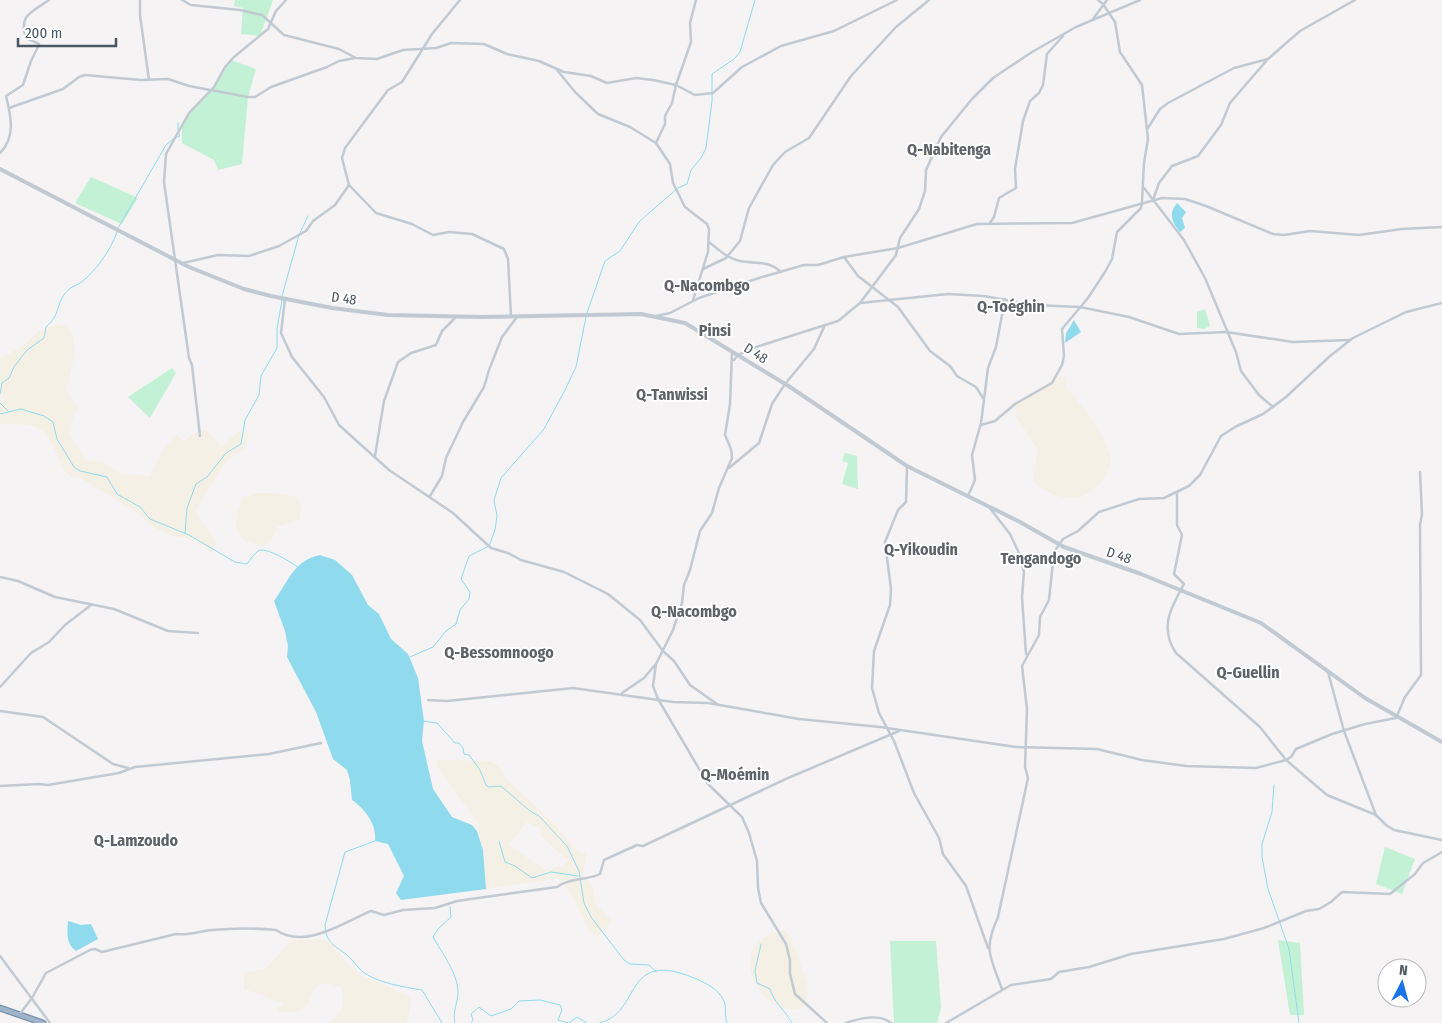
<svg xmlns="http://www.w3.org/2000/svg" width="1442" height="1023" viewBox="0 0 1442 1023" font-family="'Fira Sans Condensed',sans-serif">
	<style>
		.green { fill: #c3f1d5 }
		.sand { fill: #f5f0e5; fill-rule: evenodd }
		.water { fill: #90daee }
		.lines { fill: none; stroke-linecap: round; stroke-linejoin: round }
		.stream { stroke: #90daee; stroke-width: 1 }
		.trunk-casing { stroke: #7690ad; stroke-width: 7 }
		.minor { stroke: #c1cad2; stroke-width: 2.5 }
		.tertiary { stroke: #c1cad2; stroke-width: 4 }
		.trunk { stroke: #9fb4c9; stroke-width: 4.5 }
		.labels { text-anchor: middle; stroke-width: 4; stroke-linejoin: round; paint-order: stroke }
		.street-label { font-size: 14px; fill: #4a5661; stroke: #fff }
		.quarter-label { font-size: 16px; font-weight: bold; fill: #5f6368; stroke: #fff }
	</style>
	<rect width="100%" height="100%" fill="#f5f3f3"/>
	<!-- green -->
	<g class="green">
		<path d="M 235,0 L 273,0 L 260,36 L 241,34 L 243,8 L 234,6 Z"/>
		<path d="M 231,60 L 256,69 L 248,97 L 242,164 L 218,170 L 214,160 L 182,143 L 182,127 L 189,113 L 214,87 Z"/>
		<path d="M 91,177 L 138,198 L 122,224 L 75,203 Z"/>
		<path d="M 1205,309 L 1210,326 L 1204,329 L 1197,328 L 1197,312 Z"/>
		<path d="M 172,368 L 176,373 L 150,418 L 128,397 Z"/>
		<path d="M 845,453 L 857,456 L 858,489 L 842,484 L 848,463 L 842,461 Z"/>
		<path d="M 1385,847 L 1415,859 L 1402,894 L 1376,884 Z"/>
		<path d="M 1278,940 L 1300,943 L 1304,1015 L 1290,1015 Z"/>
		<path d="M 890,941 L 936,941 L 941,1008 L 937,1023 L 894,1023 Z"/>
	</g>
	<!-- sand -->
	<g class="sand">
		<path d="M 60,324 C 86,333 70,370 66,390 L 78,406 L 72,420 L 70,434 L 85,460 L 103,462 L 121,474 L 150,476 L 166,445 L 176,435 L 184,441 L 195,433 L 207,430 L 219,444 L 223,445 L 240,431 L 246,432 L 248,436 L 246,447 L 226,462 L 195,511 L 217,543 L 212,553 L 192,539 L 173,536 L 151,526 L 142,516 L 81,478 C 57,482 60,439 39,428 C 29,423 11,424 0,424 L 0,402 L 4,400 L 0,392 L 0,359 L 24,345 L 40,330 Z"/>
		<path d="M 1055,377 L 1067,377 L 1067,389 C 1084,407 1105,432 1110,458 C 1111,467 1106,476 1101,482 C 1080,507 1056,499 1033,482 L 1038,449 L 1016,417 L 1015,404 L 1032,395 Z"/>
		<path d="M 258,493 L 276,493 L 297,497 L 302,506 L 299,520 L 277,527 L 271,542 L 263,546 L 246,542 C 231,530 236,513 243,498 Z"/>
		<path d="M 439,760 L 489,761 L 498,766 L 507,779 L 555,825 L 576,850 L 586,854 L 583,876 L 592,884 L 596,904 L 610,919 L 610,924 L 598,936 L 589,931 L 576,902 L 559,878 L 486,889 L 483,850 L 476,820 L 437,766 ZM 527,822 L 543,830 L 541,836 L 568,861 L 563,865 L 545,870 L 509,845 Z"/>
		<path d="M 785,930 C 793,939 794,948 798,959 C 805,976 813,991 802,1008 C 758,1020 720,940 785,930 Z"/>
		<path d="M 321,939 L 327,940 L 356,973 L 411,997 L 410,1011 L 406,1023 L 328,1023 C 342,1015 345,1003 342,988 C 297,968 327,1023 277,1010 L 283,1003 L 244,989 L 244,973 L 265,969 L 291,941 Z"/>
	</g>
	<!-- water -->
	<g class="water">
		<path d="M 1177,203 L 1186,212 L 1182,218 L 1185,228 L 1180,232 C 1172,222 1168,214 1177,203 Z"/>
		<path d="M 1074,320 L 1081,332 L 1065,343 L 1066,333 Z"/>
		<path d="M 320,555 L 335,560 L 352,575 L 368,605 L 379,614 L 391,639 L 408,654 L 418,678 L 424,721 L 422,741 L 433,789 L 452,817 L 472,825 L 477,831 L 483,850 L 486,889 L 401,900 L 396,893 L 404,876 L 388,844 L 375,841 C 377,824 365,809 352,800 L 350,780 L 347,770 L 333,759 L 316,712 L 287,657 L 288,646 L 285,631 L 274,601 C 288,582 294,560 320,555 Z"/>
		<path d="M 68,921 L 81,925 L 91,924 L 98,939 L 76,951 C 66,944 67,933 68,921 Z"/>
	</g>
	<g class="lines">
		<!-- stream -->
		<g class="stream">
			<path d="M 178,130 L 178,123"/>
			<path d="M 118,228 L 166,145 L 173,139 L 180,136 L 179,134"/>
			<path d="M 282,296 L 299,235 L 308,216"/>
			<path d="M 587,313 L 605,261 L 620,251 L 639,222 L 650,212 L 678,188 L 687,184 L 691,170 L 701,158 L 706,148 L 712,101 L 712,74 L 734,59 L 740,52 L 755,0"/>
			<path d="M 0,394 L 2,383 L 9,378 L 14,367 L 27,350 L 44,338 L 46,327 C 61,315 55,304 67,291 C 71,286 79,285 84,280 C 98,268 111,249 117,232"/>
			<path d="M 0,403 L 8,411"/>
			<path d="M 0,414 L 21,409 L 44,416 L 53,422 L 57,439 L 74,467 L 80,471 L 107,477 L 117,494 L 140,507 L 150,519 L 189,535 L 235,562 L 247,564 C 250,560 254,554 258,551 C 266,546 292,563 299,568"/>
			<path d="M 185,533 L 187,508 L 196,484 L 207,477 L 226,453 L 241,444 L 245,420 L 259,395 L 261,376 L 277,348 L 277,329 L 282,300"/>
			<path d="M 410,657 L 433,647 L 446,631 L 456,624 L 460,610 L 469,599 L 470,592 L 461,579 L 469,556 L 489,546 L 495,530 L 497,516 L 494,500 L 501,478 L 544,429 L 565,390 L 576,367 L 586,317"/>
			<path d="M 423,721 L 437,723 L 455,743 L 459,743 L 463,748 L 464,754 L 469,755 L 480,770 L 486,785 L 489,787 L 501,786 L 530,811 L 539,816 L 567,846 L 579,871 L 584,903 L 591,917 L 624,960 L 630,964 L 649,965 L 656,972"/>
			<path d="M 1274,785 L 1272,812 L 1262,844 L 1262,857 L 1268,889 L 1289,949 L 1299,1023"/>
			<path d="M 375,841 L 345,852 L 325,925 C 326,943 334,945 347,955 C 353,960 357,967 363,972 C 378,983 404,987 422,990 L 442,1023"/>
			<path d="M 499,841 L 505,862 L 515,866 L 532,878 L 551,872 L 578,876"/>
			<path d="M 450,907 L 451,917 L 438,929 L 433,937 C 442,953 458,974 458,992 C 458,1003 452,1012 455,1023"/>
			<path d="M 761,944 L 755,971 L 757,983 L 770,989 C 774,1003 785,1010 792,1023"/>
			<path d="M 471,1023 L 473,1020 L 471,1014 L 479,1007 L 491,1016 L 511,1009 L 519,1001 L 540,1000 L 560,1005 L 562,1010 L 558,1020 L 568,1023"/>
			<path d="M 569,1023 L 577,1017 L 587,1023"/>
			<path d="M 599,1023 C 642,1014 622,948 694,978 C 705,983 718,988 724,1001 C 727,1008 724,1016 727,1023"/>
		</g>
		<defs>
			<path id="trunk" d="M 0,1008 L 43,1023"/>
		</defs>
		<!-- trunk casing -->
		<use href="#trunk" class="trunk-casing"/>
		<!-- minor -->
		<g class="minor">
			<path d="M 140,0 L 140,15 L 149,80"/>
			<path d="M 182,0 L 191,5 L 240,10 L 262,15 L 284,35 L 339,49 L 356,58 L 377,59 L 403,50 L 436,48 L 451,43 L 484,44 L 507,54 L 539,61 L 564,72 L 591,76 L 607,83 L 636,78 L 653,80 L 676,85 L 695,95 L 713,93 L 742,67 L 781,46 L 834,31 L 897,0"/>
			<path d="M 1093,19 L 1107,0"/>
			<path d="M 557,70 L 575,92 L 598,114 L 630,127 L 656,143"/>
			<path d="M 9,108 L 63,89 L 79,77 L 85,75 L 141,80 L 168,79 L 189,86 L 248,97 L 255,97 L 271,87 L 327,67 L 339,61 L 355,58"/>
			<path d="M 1148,128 L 1160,109 L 1168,103 L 1234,68 L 1268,59 L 1300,31 L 1355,0"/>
			<path d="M 0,153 C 16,137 11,116 6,96 L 23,85 L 31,61 L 38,47 L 39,44 L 26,38 C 18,15 32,12 49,0"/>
			<path d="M 349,185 L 376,213 L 412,224 L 433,235 L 449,232 L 472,234 L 504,249 L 508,259 L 511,316"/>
			<path d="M 1144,188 L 1184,240 L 1205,278 L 1236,352 L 1241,371 L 1259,395 L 1273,407"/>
			<path d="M 1153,200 L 1159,183 L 1172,166 L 1198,156 L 1221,125 L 1230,103 L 1267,60"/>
			<path d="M 990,223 L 994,217 L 999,198 L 1016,188 L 1015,169 L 1023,121 L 1030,101 L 1039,93 L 1043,85 L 1047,54 L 1063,36"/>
			<path d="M 709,242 C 718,249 728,259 740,261 C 756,264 768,260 781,272"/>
			<path d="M 844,257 L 858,276 L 898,307 L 930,351 L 950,366 L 957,376 L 976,387 L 983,398"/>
			<path d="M 183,263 L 218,255 L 249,256 L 279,246 L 306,231 L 313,221 L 335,205 L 349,185 L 342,158 L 345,148 L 388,90 L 402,82 L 432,34 L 460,0"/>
			<path d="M 703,269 L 726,258 L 740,241 L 749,208 L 773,165 L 785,152 L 809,138 L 851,76 L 896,27 L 929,0"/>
			<path d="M 285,299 L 281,333 L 292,357 L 324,397 L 339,425 L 389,470 L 453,513 L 491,548 L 508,553 L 521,560 L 564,572 L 608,594 L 640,620 L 663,651 L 674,661 L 690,685 L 717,704"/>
			<path d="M 693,300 L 708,252 L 709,229 L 707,224 L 685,207 L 673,183 L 670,164 L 656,143 L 665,124 L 665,116 L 672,103 L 676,85 L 691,42 L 690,23 L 696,0"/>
			<path d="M 860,303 L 948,294 L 984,296 L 1033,305 L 1080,307 L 1129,317 L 1179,334 L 1226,332 L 1293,342 L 1349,340"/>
			<path d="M 656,316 L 670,313 L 699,298 L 759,278 L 804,265 L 818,265 L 844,257 L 898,248 L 977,224 L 1072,223 L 1162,198 L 1185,199 L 1206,206 L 1273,234 L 1284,235 L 1310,231 L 1359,235 L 1402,229 L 1442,227"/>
			<path d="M 732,352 L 730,404 L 725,435 L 731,449 L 732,458 L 719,488 L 712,513 L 700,531 L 690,570 L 684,585 L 682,603 L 673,630 L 656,664 L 653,686 L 658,699 L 708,784 L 742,817 L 749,833 L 757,861 L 758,888 L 761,903 L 786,944 L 790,960 L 790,974 L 795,994 L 827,1023"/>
			<path d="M 734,360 L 738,355 L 753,348 L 838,321 L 860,303 L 896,255 L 900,238 L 919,209 L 925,191 L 926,170 L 941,137 L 972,99 L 993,78 L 1032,52 L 1076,27 L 1140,0"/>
			<path d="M 981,425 L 995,421 L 1015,404 L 1052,383 L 1062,365 L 1064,356 L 1062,329 L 1088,298 L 1105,272 L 1112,259 L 1117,232 L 1141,208 L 1142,202 L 1144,163 L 1148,139 L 1142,85 L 1120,52 L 1115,22 L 1103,4 L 1098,0"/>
			<path d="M 200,436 L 192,365 L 189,358 L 164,182 L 166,154 L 189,113 L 214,87 L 225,67 L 234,57 L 268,29 L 276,11 L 286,0"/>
			<path d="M 375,456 L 384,401 L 398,362 L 411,353 L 436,345 L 442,331 L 456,317"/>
			<path d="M 907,467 L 906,502 L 898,510 L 885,542 L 891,589 L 890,605 L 874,651 L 872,688 L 879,713 L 894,741 L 914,793 L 939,838 L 943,854 L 966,886 L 988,948"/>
			<path d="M 729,468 L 759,443 L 772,404 L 785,384 L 814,349 L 824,327"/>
			<path d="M 1177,493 L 1177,525 L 1182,535 L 1174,574 L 1184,584 C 1171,607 1159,628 1176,653 L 1260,727 L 1286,760 L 1327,795 L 1376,815 L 1386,825 L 1394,830 L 1442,840"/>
			<path d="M 430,496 L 442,476 L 446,458 L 463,422 L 484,387 L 489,370 L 502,337 L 517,317"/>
			<path d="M 968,496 L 975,480 L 972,455 L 981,423 L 988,368 L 996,347 L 1005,299"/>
			<path d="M 989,507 L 1010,534 L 1020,555 L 1024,572 L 1022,597 L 1026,654"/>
			<path d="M 0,577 L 18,581 L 55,597 L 114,609 L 168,631 L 198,633"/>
			<path d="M 1328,672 L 1344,731 L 1376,815"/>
			<path d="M 0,687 L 31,653 L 49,642 L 65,625 L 91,605"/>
			<path d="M 622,693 L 644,678 L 655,665"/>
			<path d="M 428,700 L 447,701 L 573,688 L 673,702 L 708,703 L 799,719 L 880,727 L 1016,747 L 1097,749 L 1142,760 L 1186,766 L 1256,768 L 1286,760 L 1291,757 L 1296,749 L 1332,734 L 1365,724 L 1396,718 L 1405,697 L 1421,675 L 1420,525 L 1422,514 L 1420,472"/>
			<path d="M 0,711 L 43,717 L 113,764 L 128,768"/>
			<path d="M 0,786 L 39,784 L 48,785 L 119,773 L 135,767 L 269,754 L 321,743"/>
			<path d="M 0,956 L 50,1023"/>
			<path d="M 1002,989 C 990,956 983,950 998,917 L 1028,778 L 1025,767 L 1027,709 L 1022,666 L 1039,635 L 1040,617 L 1049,600 L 1054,552 L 1063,539 L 1078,531 L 1099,512 L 1139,499 L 1164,498 L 1189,486 L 1200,475 L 1221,436 L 1235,427 L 1263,414 L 1286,397 L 1330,356 L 1353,338 L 1406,312 L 1442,303"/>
			<path d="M 19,1015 L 32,998 L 46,973 L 90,950 L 95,949 L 102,952 L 176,934 C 189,936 199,931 212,930 C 233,928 255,928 276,930 C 305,950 344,922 371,911 L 384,915 L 403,910 L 435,908 L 457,901 L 557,887 C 571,877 586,881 600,874 L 604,860 L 637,845 L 643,846 L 788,778 L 899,731"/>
			<path d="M 846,1023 C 860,1018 879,1013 891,1023"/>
			<path d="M 946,1023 L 1011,985 L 1051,979 L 1059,972 L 1089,967 L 1131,954 L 1224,939 L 1264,928 L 1306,911 L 1319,909 L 1331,902 L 1342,892 L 1390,894 L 1415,874 L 1423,863 L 1442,852"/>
		</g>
		<!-- tertiary -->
		<path class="tertiary" d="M 0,169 L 189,267 L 244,289 L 271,296 L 332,308 L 388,315 L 482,317 L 641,314 L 685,323 L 790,387 L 907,466 L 1020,522 L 1064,547 L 1141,574 L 1261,623 L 1365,698 L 1442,742"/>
		<!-- trunk -->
		<use href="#trunk" class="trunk"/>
	</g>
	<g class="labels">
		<!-- street labels -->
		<g class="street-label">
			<text transform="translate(344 298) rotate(8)" y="5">D 48</text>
			<text transform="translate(756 353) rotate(32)" y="5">D 48</text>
			<text transform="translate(1119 555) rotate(19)" y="5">D 48</text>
		</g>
		<!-- quarter labels -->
		<g class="quarter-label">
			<text x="949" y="155">Q-Nabitenga</text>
			<text x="707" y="291">Q-Nacombgo</text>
			<text x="1011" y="312">Q-Toéghin</text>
			<text x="715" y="336">Pinsi</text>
			<text x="672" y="400">Q-Tanwissi</text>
			<text x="921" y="555">Q-Yikoudin</text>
			<text x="1041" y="564">Tengandogo</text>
			<text x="694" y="617">Q-Nacombgo</text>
			<text x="499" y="658">Q-Bessomnoogo</text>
			<text x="1248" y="678">Q-Guellin</text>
			<text x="735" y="780">Q-Moémin</text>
			<text x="136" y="846">Q-Lamzoudo</text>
		</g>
	</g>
	<!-- north arrow -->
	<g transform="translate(1402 983) rotate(6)"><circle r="24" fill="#ffffff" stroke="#b7bbc0"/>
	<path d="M0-4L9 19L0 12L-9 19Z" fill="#1a73e8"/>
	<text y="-8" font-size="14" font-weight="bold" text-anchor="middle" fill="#4a5661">N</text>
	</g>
	<!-- scale -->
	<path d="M18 38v8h98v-8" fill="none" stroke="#4a5661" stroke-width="2.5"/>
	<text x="25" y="38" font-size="15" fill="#4a5661" stroke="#ffffff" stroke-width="4" paint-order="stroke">200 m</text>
</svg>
